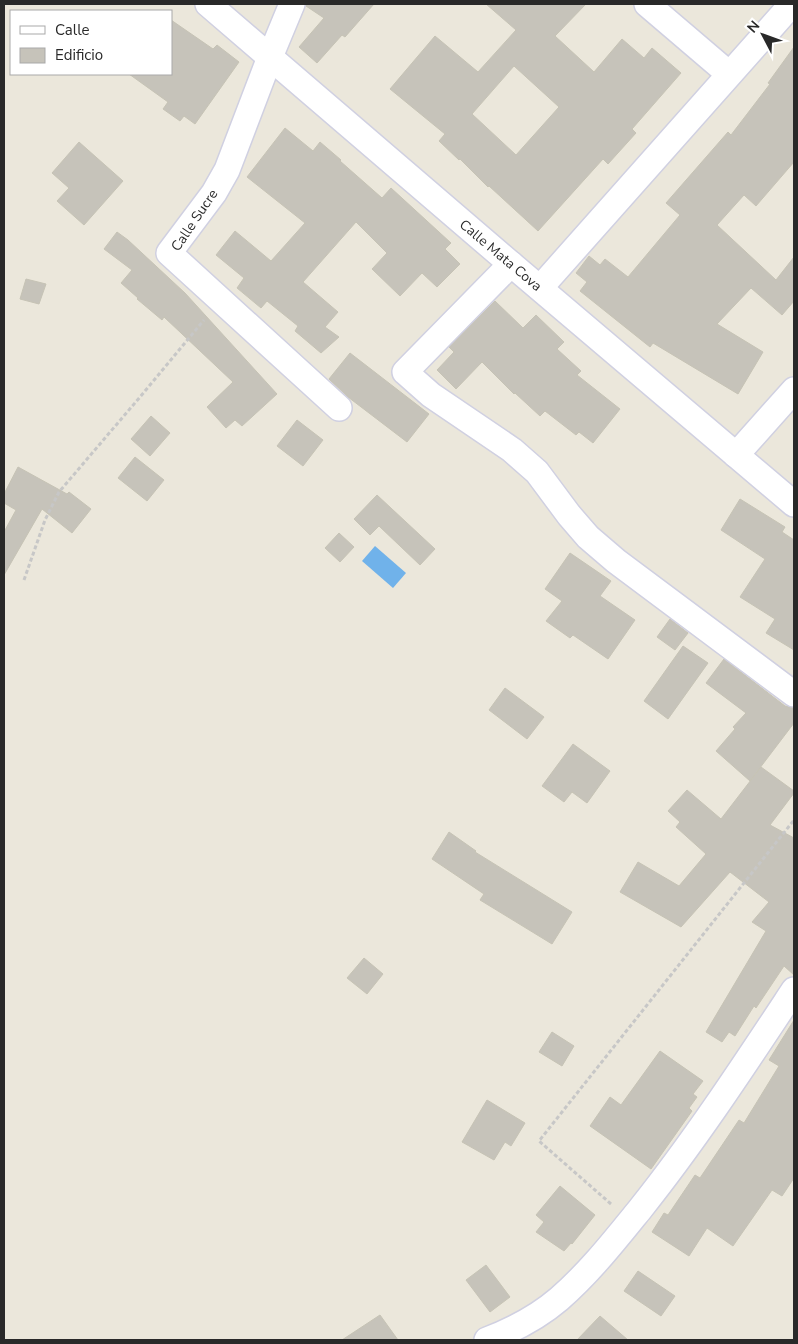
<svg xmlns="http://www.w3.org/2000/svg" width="798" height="1344" viewBox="0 0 798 1344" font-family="'Nunito Sans',sans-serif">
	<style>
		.water { fill: #70b2ea }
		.building { fill: #c6c3ba; stroke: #c6c3b5; fill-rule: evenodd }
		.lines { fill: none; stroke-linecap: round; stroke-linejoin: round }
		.minor-casing { stroke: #d0d0e1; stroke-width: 28 }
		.path { stroke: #c7c7c7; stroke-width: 3; stroke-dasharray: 4 2.5; stroke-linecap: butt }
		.minor { stroke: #fff; stroke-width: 25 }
		.labels { text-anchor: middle; stroke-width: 4; stroke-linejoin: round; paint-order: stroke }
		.street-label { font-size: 14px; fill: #292929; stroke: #fff }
	</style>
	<rect width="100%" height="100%" fill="#ebe7db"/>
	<!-- water -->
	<path class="water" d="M 375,546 L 406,573 L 393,588 L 362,561 Z"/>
	<!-- building -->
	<g class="building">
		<path d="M 306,4 L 374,4 L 345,37 L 342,35 L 317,63 L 299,47 L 324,18 L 306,6 Z"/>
		<path d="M 486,4 L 586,4 L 555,36 L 594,72 L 622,39 L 644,58 L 652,48 L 681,73 L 632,129 L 636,133 L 608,164 L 603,159 L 538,231 L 489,186 L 488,187 L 460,159 L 459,160 L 439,141 L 445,134 L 390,89 L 435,36 L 478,72 L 516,30 ZM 514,66 L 559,107 L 516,155 L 472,114 Z"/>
		<path d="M 171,20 L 213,49 L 217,45 L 239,62 L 195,124 L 184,116 L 180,121 L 163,109 L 168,102 L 129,74 L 171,74 Z"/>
		<path d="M 794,47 L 794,162 L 756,206 L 744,195 L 717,225 L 776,280 L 794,257 L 794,301 L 782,315 L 751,288 L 717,324 L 763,352 L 738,394 L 653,343 L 650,347 L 580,291 L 587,282 L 576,273 L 589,256 L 600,265 L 605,259 L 628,277 L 680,215 L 666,203 L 728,132 L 731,135 L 770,84 L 768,83 Z"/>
		<path d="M 285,128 L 313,151 L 320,142 L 341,160 L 340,161 L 382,198 L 391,188 L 451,243 L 445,249 L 460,264 L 437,287 L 422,273 L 400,296 L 372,269 L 387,253 L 356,222 L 303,282 L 338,312 L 325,327 L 339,337 L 321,353 L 295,331 L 298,326 L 267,301 L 261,308 L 237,288 L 244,278 L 216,255 L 235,231 L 271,261 L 305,223 L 247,177 Z"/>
		<path d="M 79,142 L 123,181 L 84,225 L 57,201 L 69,188 L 52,173 Z"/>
		<path d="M 117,232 L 128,240 L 185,293 L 277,394 L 242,426 L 235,420 L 226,428 L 207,407 L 233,382 L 164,317 L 162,320 L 137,299 L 138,298 L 121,283 L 132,270 L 104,249 Z"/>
		<path d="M 26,279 L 46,284 L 39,304 L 20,299 Z"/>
		<path d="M 495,301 L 523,328 L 536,315 L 564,342 L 557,349 L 581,371 L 577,375 L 620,409 L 593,443 L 579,432 L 576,435 L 545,411 L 540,416 L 515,393 L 514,394 L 482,362 L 456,389 L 437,370 L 454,352 L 449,347 Z"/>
		<path d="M 350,353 L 429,414 L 407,442 L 348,397 L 329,379 Z"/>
		<path d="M 151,416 L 170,433 L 150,456 L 131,439 Z"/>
		<path d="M 297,420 L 323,440 L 303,466 L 277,446 Z"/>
		<path d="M 135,457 L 164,480 L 147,501 L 118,478 Z"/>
		<path d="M 18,467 L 67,494 L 69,492 L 91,509 L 72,533 L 42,509 L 4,575 L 4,532 L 16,510 L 4,503 L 4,494 Z"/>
		<path d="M 377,495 L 435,549 L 420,565 L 379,526 L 370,535 L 354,519 Z"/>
		<path d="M 740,499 L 785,527 L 782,532 L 794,540 L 794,650 L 766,633 L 775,619 L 740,597 L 765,559 L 721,530 Z"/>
		<path d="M 339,533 L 354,547 L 340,562 L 325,548 Z"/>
		<path d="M 570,553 L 611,581 L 600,596 L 635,620 L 608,659 L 573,635 L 570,638 L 546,621 L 562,601 L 545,589 Z"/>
		<path d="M 670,619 L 688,633 L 675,650 L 657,637 Z"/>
		<path d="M 683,646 L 708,663 L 668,719 L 644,701 Z"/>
		<path d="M 724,659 L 785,706 L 794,708 L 794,723 L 750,781 L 716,751 L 735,729 L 733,727 L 746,713 L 706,683 Z"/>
		<path d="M 505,688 L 544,717 L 527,739 L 489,710 Z"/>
		<path d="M 573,744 L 610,771 L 587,803 L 572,792 L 564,802 L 542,786 Z"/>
		<path d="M 761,767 L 794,791 L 794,793 L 770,825 L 794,838 L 794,975 L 784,966 L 756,1008 L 754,1006 L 735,1036 L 729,1032 L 722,1042 L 706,1032 L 766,931 L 752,922 L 769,902 L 730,872 L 681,927 L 620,892 L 638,862 L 679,886 L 706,854 L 676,827 L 680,822 L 668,811 L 687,790 L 721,819 Z"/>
		<path d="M 449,832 L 476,851 L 475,852 L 572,912 L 552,944 L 480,900 L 484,894 L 432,859 Z"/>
		<path d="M 364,958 L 383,974 L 367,994 L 347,978 Z"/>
		<path d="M 794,1020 L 794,1178 L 782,1196 L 772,1190 L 733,1246 L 707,1228 L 689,1256 L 652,1232 L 664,1213 L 668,1215 L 695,1175 L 700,1178 L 739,1120 L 744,1123 L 779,1066 L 769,1060 Z"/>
		<path d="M 552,1032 L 574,1046 L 562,1066 L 539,1052 Z"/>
		<path d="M 660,1051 L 703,1081 L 693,1094 L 697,1097 L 689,1108 L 692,1111 L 651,1169 L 590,1126 L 610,1097 L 621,1105 Z"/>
		<path d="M 487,1100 L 525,1123 L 511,1146 L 505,1142 L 494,1160 L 462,1142 Z"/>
		<path d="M 560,1186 L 595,1215 L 572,1244 L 571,1243 L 564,1251 L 536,1232 L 544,1222 L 536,1215 Z"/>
		<path d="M 486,1265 L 510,1297 L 490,1312 L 466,1280 Z"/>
		<path d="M 638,1271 L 675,1296 L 661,1316 L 624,1291 Z"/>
		<path d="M 380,1315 L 398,1340 L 342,1340 Z"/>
		<path d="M 600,1316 L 628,1340 L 577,1340 Z"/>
	</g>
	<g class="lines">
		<defs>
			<g id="minor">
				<path d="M 208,4 L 511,264 L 794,504"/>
				<path d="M 292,4 L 270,57 L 227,170 L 214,193 L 169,253 L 339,408"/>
				<path d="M 647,4 L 729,74"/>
				<path d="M 511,264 L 405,372 L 431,395 L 512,450 L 537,472 L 569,515 L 588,537 L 616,561 L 794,694"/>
				<path d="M 540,288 L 792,4"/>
				<path d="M 736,455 L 794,390"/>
				<path d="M 487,1340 C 513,1330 538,1317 559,1299 C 590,1272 615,1240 641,1208 C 696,1139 745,1064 794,990"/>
			</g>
		</defs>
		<!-- minor casing -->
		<use href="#minor" class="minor-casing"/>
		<!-- path -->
		<g class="path">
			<path d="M 24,580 L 45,520 L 59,492 L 140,397 L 204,320"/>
			<path d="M 611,1204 L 539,1141 L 794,820"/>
		</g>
		<!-- minor -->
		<use href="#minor" class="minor"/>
	</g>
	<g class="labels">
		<!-- street labels -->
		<g class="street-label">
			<text transform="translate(194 220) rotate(-56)" y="5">Calle Sucre</text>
			<text transform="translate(501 255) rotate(40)" y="5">Calle Mata Cova</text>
		</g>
	</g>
	<!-- border -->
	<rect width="798" height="1344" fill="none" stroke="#292929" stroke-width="10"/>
	<!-- legend -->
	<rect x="10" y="10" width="162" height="65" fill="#ffffff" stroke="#a9a9a9"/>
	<rect x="20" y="26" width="25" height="8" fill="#ffffff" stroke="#a9a9a9"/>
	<text x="55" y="35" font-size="15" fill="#292929">Calle</text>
	<rect x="20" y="48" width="25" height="15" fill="#c6c3ba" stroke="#a9a9a9"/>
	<text x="55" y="60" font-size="15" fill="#292929">Edificio</text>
	<!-- north arrow -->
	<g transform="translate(763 35) rotate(311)" stroke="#ffffff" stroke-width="4" paint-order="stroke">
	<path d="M0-4L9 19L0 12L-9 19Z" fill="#292929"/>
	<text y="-8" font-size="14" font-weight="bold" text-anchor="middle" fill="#292929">N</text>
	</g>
</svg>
